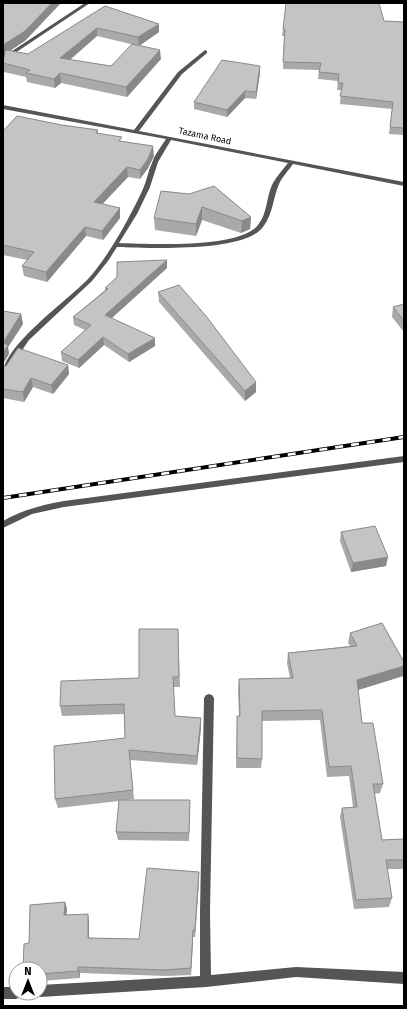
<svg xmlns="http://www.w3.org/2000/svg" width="407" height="1009" viewBox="0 0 407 1009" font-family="'Fira Sans',sans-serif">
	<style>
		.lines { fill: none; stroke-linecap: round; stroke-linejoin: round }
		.minor { fill: #555; fill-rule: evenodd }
		.rail-casing { stroke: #000; stroke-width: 4 }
		.rail { stroke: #fff; stroke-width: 2.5; stroke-dasharray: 8; stroke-linecap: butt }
		.wall { fill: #a9a9a9 }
		.shaded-wall { fill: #898989 }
		.building { fill: #c4c4c4; stroke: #898989 }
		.labels { text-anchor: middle; stroke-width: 3.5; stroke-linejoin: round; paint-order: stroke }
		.far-street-label { font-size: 9px; fill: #000; stroke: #fff }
	</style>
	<rect width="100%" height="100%" fill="#fff"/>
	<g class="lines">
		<!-- minor -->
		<g class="minor">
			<path d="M 85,3 L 90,3 L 3,61 L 3,57 Z"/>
			<path d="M 205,50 L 207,51 L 207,53 L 182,74 L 139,131 L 404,182 L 404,186 L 293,164 C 289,170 282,177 279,184 C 273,198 273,214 263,227 C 244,253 149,248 117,247 L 108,261 L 92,281 L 29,340 L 6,374 L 3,374 C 3,346 68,300 88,279 C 109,256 130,217 143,189 C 147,180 148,171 152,163 C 155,154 161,147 166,139 L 3,109 L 3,105 L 134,130 L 178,72 ZM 171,140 L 288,163 C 283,169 277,176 273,183 C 266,196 268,213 258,225 C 239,249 149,244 119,243 L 137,214 L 150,187 L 158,162 Z"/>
			<path d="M 404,456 L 404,462 L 64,507 L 32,514 L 3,528 L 3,521 C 22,510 42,505 64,501 Z"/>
			<path d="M 209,694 L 212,695 L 214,698 L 210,912 L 211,975 L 296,967 L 404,972 L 404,984 L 296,977 L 206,987 L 40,997 L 36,995 L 35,993 L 40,993 L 40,985 L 200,976 L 200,912 L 204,698 L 206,695 Z"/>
			<path d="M 3,987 L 16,987 L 16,993 L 22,993 L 20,997 L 16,999 L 3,999 Z"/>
		</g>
		<defs>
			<path id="rail" d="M 3,498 L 404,437"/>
		</defs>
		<!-- rail casing -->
		<use href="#rail" class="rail-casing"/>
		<!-- rail -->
		<use href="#rail" class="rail"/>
	</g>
	<!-- wall -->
	<g class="wall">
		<path d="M 3,3 L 26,40 L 10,51 L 28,54 L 105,6 L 159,32 L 139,46 L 97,36 L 70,60 L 111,66 L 161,59 L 127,97 L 61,83 L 55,88 L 27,82 L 26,77 L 4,72 L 3,64 Z"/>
		<path d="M 384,21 L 404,22 L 404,135 L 389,134 L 392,109 L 340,104 L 341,90 L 337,90 L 338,81 L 318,79 L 319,70 L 283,69 L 284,36 L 282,36 L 283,29 Z"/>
		<path d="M 260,73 L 256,99 L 245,98 L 227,117 L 194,109 L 194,102 Z"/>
		<path d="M 62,125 L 98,130 L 98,133 L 122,141 L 154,156 L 148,168 L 140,179 L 128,177 L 102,204 L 120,208 L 120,218 L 103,240 L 86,236 L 47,282 L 24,276 L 22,266 L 27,260 L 3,255 L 3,131 Z"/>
		<path d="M 189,194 L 251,217 L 250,229 L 241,233 L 202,220 L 196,236 L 155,230 L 154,218 Z"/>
		<path d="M 167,268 L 112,318 L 155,346 L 129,362 L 104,345 L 79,368 L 62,361 L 61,352 L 85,330 L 74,325 L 73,317 L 105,290 L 105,288 Z"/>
		<path d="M 158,292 L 256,392 L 245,401 L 159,302 Z"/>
		<path d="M 404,304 L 404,332 L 392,317 L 393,307 Z"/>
		<path d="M 3,311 L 21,314 L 23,324 L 8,347 L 9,354 L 4,362 L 4,366 L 68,365 L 69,374 L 53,394 L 33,387 L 24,402 L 3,398 Z"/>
		<path d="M 341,532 L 386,566 L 351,572 L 340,541 Z"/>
		<path d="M 178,629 L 180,687 L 173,687 L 175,716 L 201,718 L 201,728 L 197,765 L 130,760 L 134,799 L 126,800 L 190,808 L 189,841 L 118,840 L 116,832 L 119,801 L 58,808 L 55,799 L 125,738 L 124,714 L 62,716 L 60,706 L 139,678 Z"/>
		<path d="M 350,633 L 404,662 L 404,672 L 403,676 L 358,690 L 362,723 L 383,784 L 380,793 L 374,794 L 382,840 L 404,839 L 404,869 L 387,869 L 392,898 L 389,907 L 354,909 L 340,817 L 342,808 L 353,807 L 349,776 L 327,777 L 320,720 L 262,721 L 262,759 L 261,768 L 236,768 L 237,716 L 239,716 L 238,690 L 239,679 L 290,678 L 287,663 L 288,653 L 350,646 L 348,643 Z"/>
		<path d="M 199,879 L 195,937 L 193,937 L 191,975 L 166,976 L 80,973 L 80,978 L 41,981 L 40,978 L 40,969 L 23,969 L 29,943 L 65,902 L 67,909 L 66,915 L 89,921 L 89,938 L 139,939 Z"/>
	</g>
	<!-- shaded-wall -->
	<g class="shaded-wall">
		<path d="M 52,3 L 61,3 L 26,40 L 5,54 L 3,63 L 3,45 Z"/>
		<path d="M 159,24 L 159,32 L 139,46 L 138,37 Z"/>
		<path d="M 97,28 L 97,36 L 61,67 L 60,58 Z"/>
		<path d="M 160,50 L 161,59 L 127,97 L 126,87 Z"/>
		<path d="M 260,66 L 260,73 L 256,99 L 256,92 Z"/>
		<path d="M 60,73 L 61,83 L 55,88 L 54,79 Z"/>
		<path d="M 245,91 L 245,98 L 227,117 L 227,110 Z"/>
		<path d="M 153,146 L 154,156 L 148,168 L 140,179 L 140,170 Z"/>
		<path d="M 127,167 L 128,177 L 95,212 L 94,202 Z"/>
		<path d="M 202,207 L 202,220 L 196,236 L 196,224 Z"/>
		<path d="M 120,208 L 120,218 L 103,240 L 102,231 Z"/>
		<path d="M 251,217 L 250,229 L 241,233 L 242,221 Z"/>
		<path d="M 85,227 L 86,236 L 47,282 L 46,272 Z"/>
		<path d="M 167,260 L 167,268 L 106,323 L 105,315 Z"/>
		<path d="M 21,314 L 23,324 L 8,347 L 9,354 L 4,362 L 3,369 L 3,343 Z"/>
		<path d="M 103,337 L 104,345 L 79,368 L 78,360 Z"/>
		<path d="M 155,338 L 155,346 L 129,362 L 128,354 Z"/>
		<path d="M 68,365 L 69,374 L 53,394 L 51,385 Z"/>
		<path d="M 31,378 L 33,387 L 24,402 L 23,392 Z"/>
		<path d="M 256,382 L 256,392 L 245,401 L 245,391 Z"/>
		<path d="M 388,557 L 386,566 L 351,572 L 353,563 Z"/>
		<path d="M 404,666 L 404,672 L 403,676 L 355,691 L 357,680 Z"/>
		<path d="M 201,718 L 201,728 L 197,765 L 197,756 Z"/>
		<path d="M 199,872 L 199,879 L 195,937 L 195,930 Z"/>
		<path d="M 65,902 L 67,909 L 66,922 L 64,915 Z"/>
		<path d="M 88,914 L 89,921 L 89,945 L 88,938 Z"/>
		<path d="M 193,930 L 193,937 L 191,975 L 191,968 Z"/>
		<path d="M 78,967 L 80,973 L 80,978 L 78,971 Z"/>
	</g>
	<!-- building -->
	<g class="building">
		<path d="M 3,3 L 52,3 L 25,31 L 3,45 Z"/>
		<path d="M 286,3 L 379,3 L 384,21 L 404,22 L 404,128 L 390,127 L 393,102 L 340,96 L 343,83 L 338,83 L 339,74 L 319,72 L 321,63 L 283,62 L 285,29 L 283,29 Z"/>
		<path d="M 105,6 L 159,24 L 138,37 L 97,28 L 60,58 L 111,66 L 132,44 L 160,50 L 126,87 L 60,73 L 54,79 L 26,73 L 30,70 L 3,63 L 5,52 L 3,54 L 3,53 L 7,50 L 28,54 Z"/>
		<path d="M 222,60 L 260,66 L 256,92 L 245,91 L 227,110 L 194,102 Z"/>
		<path d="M 17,116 L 62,125 L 98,130 L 96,133 L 122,137 L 119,141 L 153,146 L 148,159 L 140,170 L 127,167 L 94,202 L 120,208 L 102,231 L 85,227 L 46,272 L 22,266 L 34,252 L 3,245 L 3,131 Z"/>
		<path d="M 214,186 L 251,217 L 242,221 L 202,207 L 196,224 L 154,218 L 161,191 L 189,194 Z"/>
		<path d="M 167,260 L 105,315 L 155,338 L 128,354 L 103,337 L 78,360 L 61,352 L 91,325 L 73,317 L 108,289 L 105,288 L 117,277 L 117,262 Z"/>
		<path d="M 179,285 L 206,316 L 256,382 L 245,391 L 158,292 Z"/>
		<path d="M 404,304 L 404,321 L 393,307 Z"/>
		<path d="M 3,311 L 21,314 L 3,343 Z"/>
		<path d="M 3,343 L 8,345 L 3,353 Z"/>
		<path d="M 18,348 L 68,365 L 51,385 L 31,378 L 23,392 L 3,389 L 3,366 L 6,366 Z"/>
		<path d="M 375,526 L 388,557 L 353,563 L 341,532 Z"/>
		<path d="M 382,623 L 404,662 L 404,666 L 357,680 L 362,723 L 373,723 L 383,784 L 373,784 L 382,840 L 404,839 L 404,860 L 386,860 L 392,898 L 356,900 L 342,808 L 357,807 L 351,766 L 329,767 L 322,710 L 262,711 L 262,759 L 237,758 L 237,716 L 240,716 L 239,679 L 293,678 L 288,653 L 357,646 L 350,633 Z"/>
		<path d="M 139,629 L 178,629 L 179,677 L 173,677 L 175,716 L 201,718 L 197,756 L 129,750 L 133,790 L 55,799 L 54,746 L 125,738 L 124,704 L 60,706 L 61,681 L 139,678 Z"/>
		<path d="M 119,800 L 190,800 L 189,833 L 116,832 Z"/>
		<path d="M 147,868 L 199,872 L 195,930 L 193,930 L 191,968 L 165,970 L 78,967 L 78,971 L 40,974 L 40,969 L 23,969 L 24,944 L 29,943 L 30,905 L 65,902 L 64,915 L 88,914 L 88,938 L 139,939 Z"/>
	</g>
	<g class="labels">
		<!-- far-street labels -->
		<g class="far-street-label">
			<text transform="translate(205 136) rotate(12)" y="3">Tazama Road</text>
		</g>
	</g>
	<!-- border -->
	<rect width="407" height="1009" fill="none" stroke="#000000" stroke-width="8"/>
	<!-- north arrow -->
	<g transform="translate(28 981)"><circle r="19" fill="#ffffff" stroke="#999999"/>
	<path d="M0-3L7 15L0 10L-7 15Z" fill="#000000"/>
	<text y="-6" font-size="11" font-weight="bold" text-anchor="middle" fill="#000000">N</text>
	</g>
</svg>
